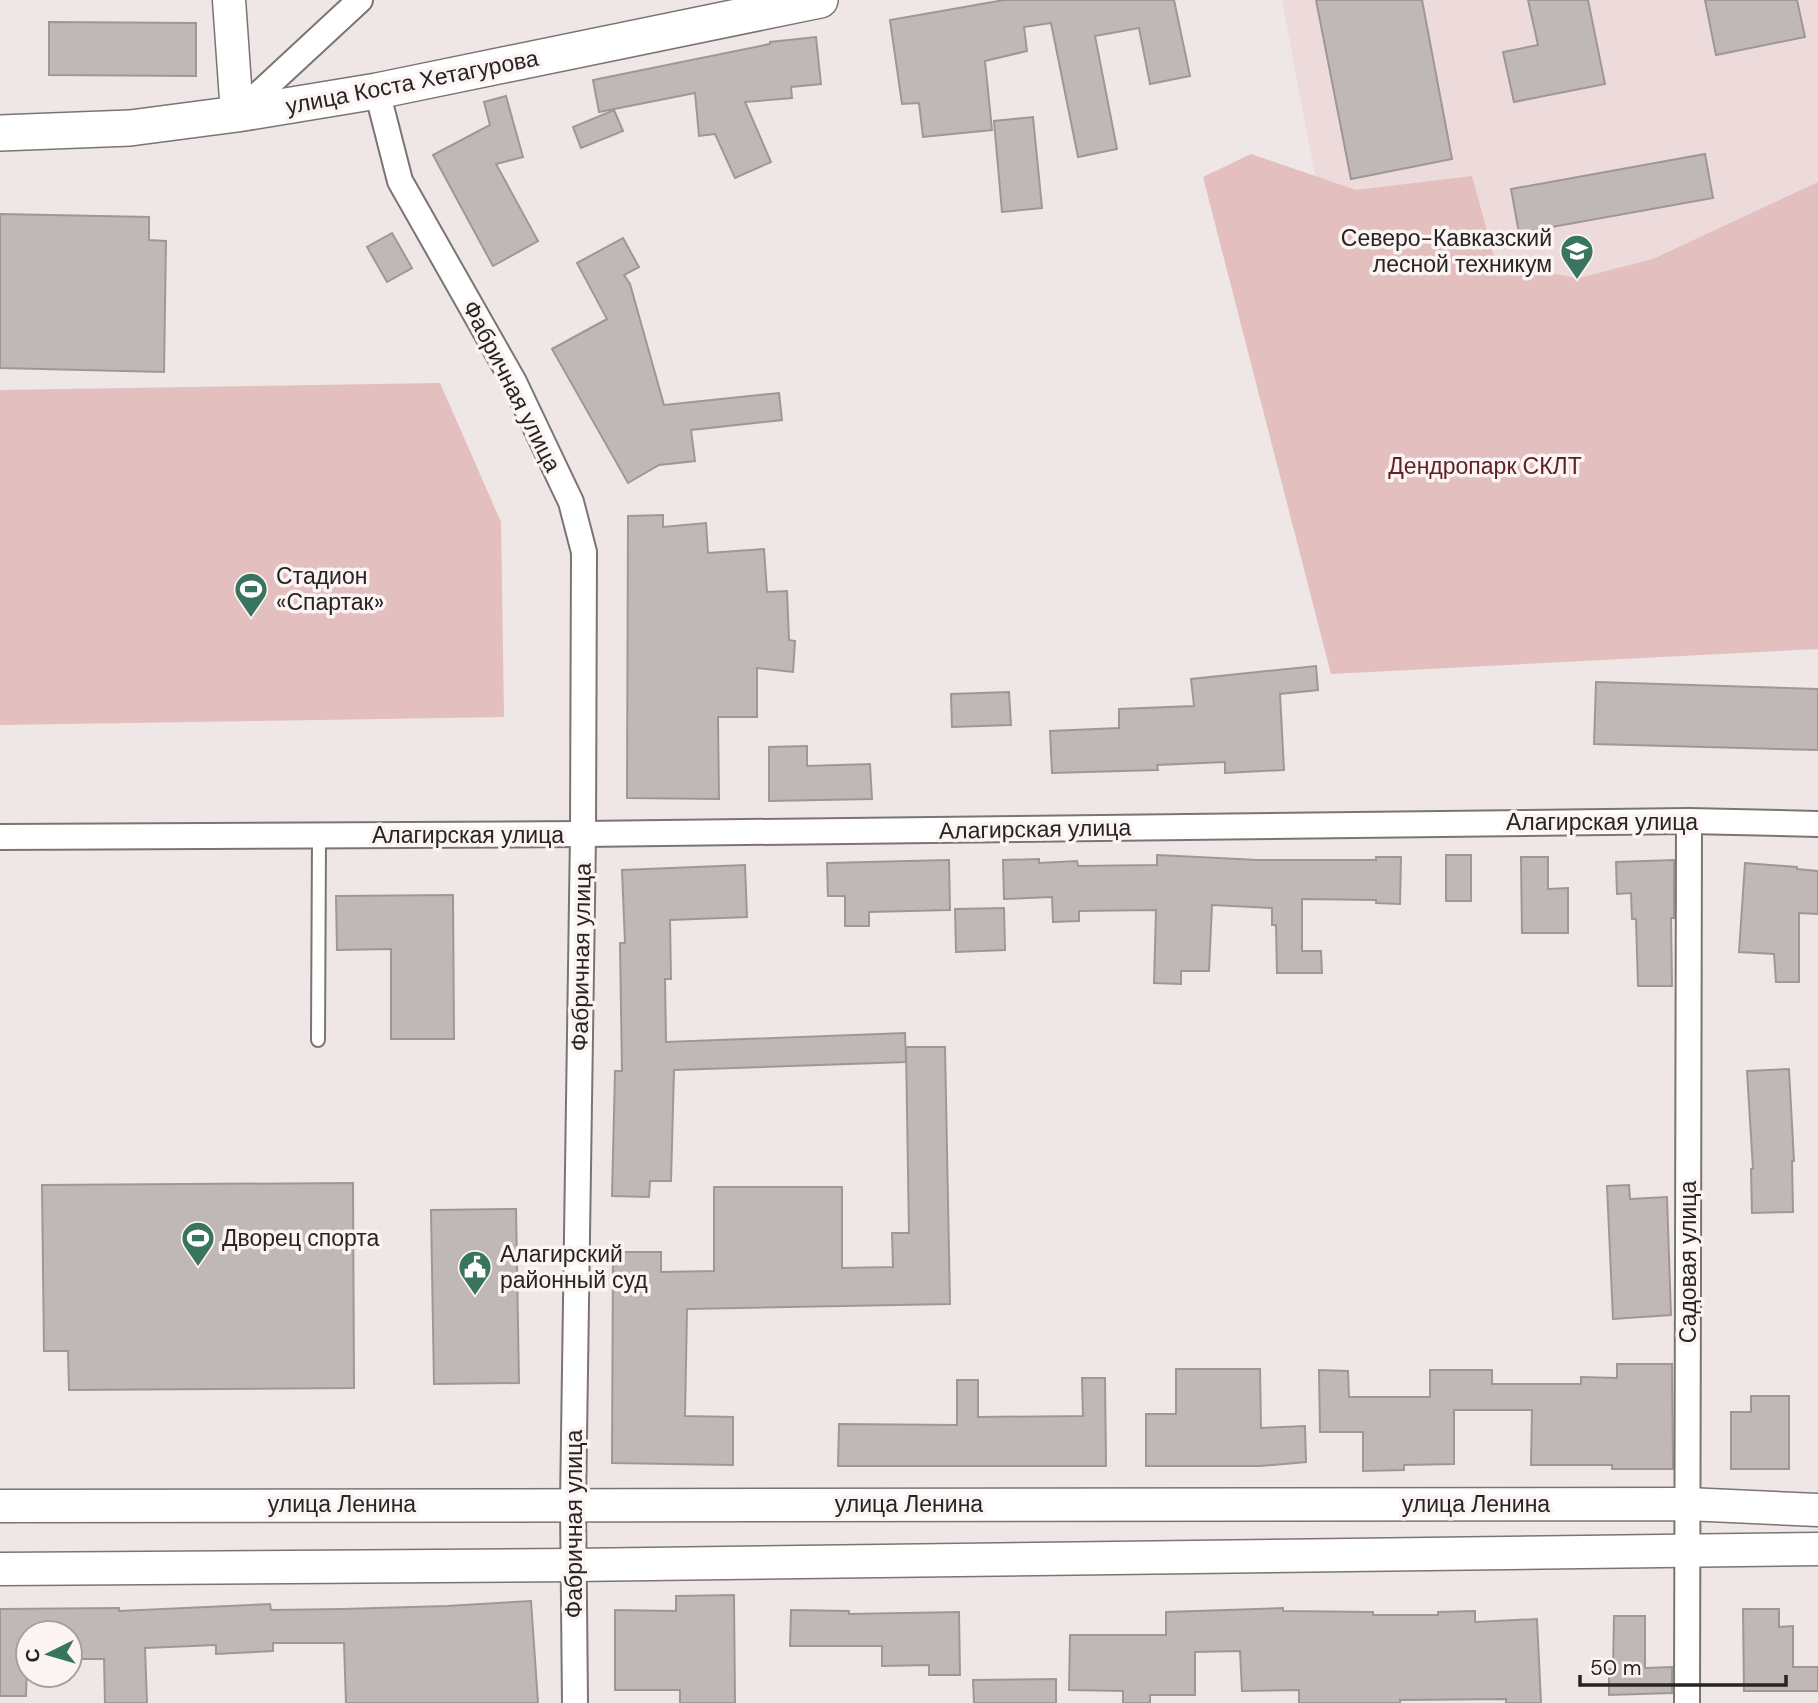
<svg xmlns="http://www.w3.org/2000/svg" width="1818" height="1703" viewBox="0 0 1818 1703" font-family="'DM Sans',sans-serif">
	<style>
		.built { fill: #eddada }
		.green { fill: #e3bfbf }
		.building { fill: #c0b7b7; stroke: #9f9797; stroke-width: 2 }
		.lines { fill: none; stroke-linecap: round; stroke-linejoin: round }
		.service-casing { stroke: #7c7474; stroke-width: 16 }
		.minor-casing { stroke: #7c7474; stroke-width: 28 }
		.tertiary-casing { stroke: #7c7474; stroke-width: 35 }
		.secondary-casing { stroke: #7c7474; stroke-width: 38 }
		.service { stroke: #fff; stroke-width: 12 }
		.minor { stroke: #fff; stroke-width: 24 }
		.tertiary { stroke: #fff; stroke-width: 32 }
		.secondary { stroke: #fff; stroke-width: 35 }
		.labels { text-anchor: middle; stroke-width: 7; stroke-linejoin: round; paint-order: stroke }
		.street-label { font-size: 23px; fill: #272424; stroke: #fcf3f3 }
		.poi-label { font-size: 23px; fill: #272424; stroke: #fcf3f3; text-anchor: start }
		.park-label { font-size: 23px; fill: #5d2127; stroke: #fcf3f3 }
	</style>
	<rect width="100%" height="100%" fill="#efe6e6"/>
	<!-- built -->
	<path class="built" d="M 1282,0 L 1818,0 L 1818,562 L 1402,639 Z"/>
	<!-- green -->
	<g class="green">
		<path d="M 1251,154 L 1356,190 L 1472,176 L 1496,264 L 1579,278 L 1653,259 L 1818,182 L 1818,649 L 1331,674 L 1203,177 Z"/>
		<path d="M 440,383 L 501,522 L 504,717 L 0,725 L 0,390 Z"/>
	</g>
	<!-- building -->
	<g class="building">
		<path d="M 1004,0 L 1174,0 L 1190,76 L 1150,84 L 1139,28 L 1095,36 L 1117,149 L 1078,157 L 1051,23 L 1024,27 L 1027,51 L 985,61 L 992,130 L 923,137 L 919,103 L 902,104 L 890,20 Z"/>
		<path d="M 1316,0 L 1422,0 L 1452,159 L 1351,179 Z"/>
		<path d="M 1528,0 L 1588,0 L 1605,84 L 1514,102 L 1503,52 L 1538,45 Z"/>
		<path d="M 1705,0 L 1797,0 L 1805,37 L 1716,55 Z"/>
		<path d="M 49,22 L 196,23 L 196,76 L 49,75 Z"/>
		<path d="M 816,37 L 821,84 L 791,87 L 792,98 L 745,102 L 771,162 L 735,178 L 715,134 L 699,136 L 695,93 L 599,112 L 593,80 L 770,44 L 770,42 Z"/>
		<path d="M 506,96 L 523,157 L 496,164 L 538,241 L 493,266 L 433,155 L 490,125 L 484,102 Z"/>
		<path d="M 614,110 L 623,131 L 581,148 L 573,127 Z"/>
		<path d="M 1033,117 L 1042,208 L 1002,212 L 994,121 Z"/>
		<path d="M 1705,154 L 1713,198 L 1519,233 L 1511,189 Z"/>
		<path d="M 0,214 L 149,217 L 149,240 L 166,241 L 164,372 L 0,368 Z"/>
		<path d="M 392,233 L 412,268 L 387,282 L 367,247 Z"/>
		<path d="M 623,238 L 639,267 L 624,275 L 630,284 L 664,405 L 779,393 L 782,420 L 691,430 L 695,461 L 659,465 L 628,483 L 552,349 L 607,319 L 577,263 Z"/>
		<path d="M 663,515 L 663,527 L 706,523 L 708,553 L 764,549 L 767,592 L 787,591 L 789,640 L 795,641 L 793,672 L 757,668 L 757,717 L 718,717 L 719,799 L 627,798 L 628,516 Z"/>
		<path d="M 1316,666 L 1318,690 L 1280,694 L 1284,770 L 1225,773 L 1225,762 L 1157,765 L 1158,770 L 1052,773 L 1050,731 L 1119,728 L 1119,709 L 1194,706 L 1191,679 Z"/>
		<path d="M 1596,682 L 1818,689 L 1818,750 L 1594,744 Z"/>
		<path d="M 1009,692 L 1011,725 L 952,727 L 951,694 Z"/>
		<path d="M 807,746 L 807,766 L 870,764 L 872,799 L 769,801 L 769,747 Z"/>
		<path d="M 1157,855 L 1258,860 L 1376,860 L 1376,857 L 1401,857 L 1400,904 L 1376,903 L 1376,900 L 1302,899 L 1302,951 L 1321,951 L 1322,973 L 1277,973 L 1276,925 L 1272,925 L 1272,908 L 1212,905 L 1209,971 L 1181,971 L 1181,984 L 1154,983 L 1156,910 L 1079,911 L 1079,921 L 1053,922 L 1052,897 L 1004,899 L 1003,860 L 1039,859 L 1039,863 L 1077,861 L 1078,866 L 1157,865 Z"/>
		<rect x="1446" y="855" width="25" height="46"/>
		<path d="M 1521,857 L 1548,857 L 1548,889 L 1568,888 L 1568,933 L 1522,933 Z"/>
		<path d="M 949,860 L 950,910 L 869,912 L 869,926 L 845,926 L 845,896 L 828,896 L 827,863 Z"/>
		<path d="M 1674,860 L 1674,918 L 1671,918 L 1672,986 L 1638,986 L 1636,919 L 1632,919 L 1631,893 L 1617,894 L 1616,862 Z"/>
		<path d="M 1745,863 L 1797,867 L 1797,869 L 1818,871 L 1818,914 L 1799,913 L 1799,982 L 1776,982 L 1774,954 L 1739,952 Z"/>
		<path d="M 745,865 L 747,917 L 670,920 L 671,979 L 665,979 L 666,1042 L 905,1033 L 906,1062 L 674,1070 L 671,1181 L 650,1181 L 649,1197 L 612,1196 L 615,1071 L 622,1071 L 620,943 L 625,943 L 622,870 Z"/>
		<path d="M 453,895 L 454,1039 L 391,1039 L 391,949 L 337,950 L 336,896 Z"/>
		<path d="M 1004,908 L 1005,950 L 956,952 L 955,909 Z"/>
		<path d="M 906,1047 L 945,1047 L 950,1304 L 687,1309 L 685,1416 L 733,1417 L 733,1465 L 612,1463 L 613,1252 L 661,1252 L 661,1272 L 714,1271 L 714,1187 L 842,1187 L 842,1268 L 893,1267 L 892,1233 L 909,1233 Z"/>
		<path d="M 1789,1069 L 1794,1161 L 1792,1161 L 1793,1212 L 1752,1213 L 1751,1169 L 1753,1169 L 1747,1071 Z"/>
		<path d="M 353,1183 L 354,1388 L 69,1390 L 68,1351 L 44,1351 L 42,1185 Z"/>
		<path d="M 1629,1185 L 1630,1199 L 1667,1197 L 1671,1315 L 1613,1319 L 1607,1186 Z"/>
		<path d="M 516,1209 L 519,1383 L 434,1384 L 431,1210 Z"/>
		<path d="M 1617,1364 L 1672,1364 L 1673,1469 L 1612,1469 L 1612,1465 L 1531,1465 L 1532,1410 L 1454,1410 L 1454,1464 L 1404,1465 L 1404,1470 L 1363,1471 L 1363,1432 L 1320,1432 L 1319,1370 L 1348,1371 L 1349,1397 L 1430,1397 L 1430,1370 L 1492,1370 L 1492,1384 L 1581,1384 L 1581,1377 L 1617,1378 Z"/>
		<path d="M 1176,1369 L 1260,1369 L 1261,1428 L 1305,1426 L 1306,1462 L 1260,1466 L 1146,1466 L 1146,1414 L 1176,1414 Z"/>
		<path d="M 1082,1378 L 1105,1378 L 1106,1466 L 838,1466 L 839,1424 L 957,1425 L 957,1380 L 978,1380 L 978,1417 L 1083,1416 Z"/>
		<path d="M 1751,1396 L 1789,1396 L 1789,1469 L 1731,1469 L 1731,1412 L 1751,1412 Z"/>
		<path d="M 734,1595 L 735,1703 L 680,1703 L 680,1690 L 615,1690 L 615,1610 L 676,1611 L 676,1596 Z"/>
		<path d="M 531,1601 L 538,1703 L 346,1703 L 344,1643 L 273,1643 L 273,1651 L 216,1654 L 216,1645 L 145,1648 L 147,1703 L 105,1703 L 104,1659 L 70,1659 L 70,1633 L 28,1633 L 26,1696 L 0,1696 L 0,1609 L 119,1608 L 119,1611 L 270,1604 L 271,1610 L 342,1609 L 447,1606 Z"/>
		<path d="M 1283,1608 L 1283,1611 L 1373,1612 L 1373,1615 L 1438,1615 L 1438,1612 L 1475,1611 L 1475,1622 L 1537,1619 L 1541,1703 L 1506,1703 L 1506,1699 L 1400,1700 L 1400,1703 L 1299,1703 L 1299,1690 L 1242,1691 L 1240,1651 L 1195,1652 L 1195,1695 L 1150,1695 L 1150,1703 L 1123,1703 L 1123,1691 L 1069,1690 L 1070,1635 L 1166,1635 L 1166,1612 Z"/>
		<path d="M 1743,1609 L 1779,1609 L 1779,1627 L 1793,1626 L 1793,1667 L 1818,1667 L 1818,1691 L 1744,1691 Z"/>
		<path d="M 791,1610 L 849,1611 L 849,1614 L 959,1612 L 960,1675 L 929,1675 L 929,1665 L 882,1666 L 882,1646 L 790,1646 Z"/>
		<path d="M 1614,1616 L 1645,1616 L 1645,1668 L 1672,1667 L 1672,1693 L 1609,1695 L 1609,1669 L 1613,1669 Z"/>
		<path d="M 1056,1679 L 1056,1703 L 974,1703 L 973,1680 Z"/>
	</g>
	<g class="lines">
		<defs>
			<path id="service" d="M 318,1040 L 319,836"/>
			<g id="minor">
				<path d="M 377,91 L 400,181 L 514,382 L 571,502 L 584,552 L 583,834 L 573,1504 L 575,1703"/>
				<path d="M 237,114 L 360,0"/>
				<path d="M 0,837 L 583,834 L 1689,821 L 1818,824"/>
				<path d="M 1687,1703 L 1689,821"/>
			</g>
			<g id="tertiary">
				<path d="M 229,0 L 237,114"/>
				<path d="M 0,1506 L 1687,1504 L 1818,1510"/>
				<path d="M 0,1569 L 573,1565 L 1818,1549"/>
			</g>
			<path id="secondary" d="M 0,133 L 130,128 L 237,114 L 377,91 L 820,0"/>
		</defs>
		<!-- service casing -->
		<use href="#service" class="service-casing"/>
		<!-- minor casing -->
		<use href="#minor" class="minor-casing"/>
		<!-- tertiary casing -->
		<use href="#tertiary" class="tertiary-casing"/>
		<!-- secondary casing -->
		<use href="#secondary" class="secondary-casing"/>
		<!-- service -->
		<use href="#service" class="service"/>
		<!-- minor -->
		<use href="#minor" class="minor"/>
		<!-- tertiary -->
		<use href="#tertiary" class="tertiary"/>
		<!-- secondary -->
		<use href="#secondary" class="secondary"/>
	</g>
	<!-- icons -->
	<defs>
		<symbol id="university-pin" viewBox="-11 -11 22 30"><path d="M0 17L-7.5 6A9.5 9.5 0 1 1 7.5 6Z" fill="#39745f" stroke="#fcf3f3"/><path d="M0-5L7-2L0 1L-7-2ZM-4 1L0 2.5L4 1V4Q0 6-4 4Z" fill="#fff"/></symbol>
		<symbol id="stadium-pin" viewBox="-11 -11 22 30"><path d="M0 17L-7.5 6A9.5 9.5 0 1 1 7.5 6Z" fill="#39745f" stroke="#fcf3f3"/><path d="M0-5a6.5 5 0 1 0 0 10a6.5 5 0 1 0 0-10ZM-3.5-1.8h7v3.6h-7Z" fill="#fff"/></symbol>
		<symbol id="civic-pin" viewBox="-11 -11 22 30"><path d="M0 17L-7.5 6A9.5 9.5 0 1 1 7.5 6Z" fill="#39745f" stroke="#fcf3f3"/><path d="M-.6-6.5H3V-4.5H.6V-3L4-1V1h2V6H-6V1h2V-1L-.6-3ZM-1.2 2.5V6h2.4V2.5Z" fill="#fff"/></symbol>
	</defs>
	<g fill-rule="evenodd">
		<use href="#university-pin" x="1558" y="232" width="38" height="52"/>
		<use href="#stadium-pin" x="232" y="570" width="38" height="52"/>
		<use href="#stadium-pin" x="179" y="1219" width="38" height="52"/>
		<use href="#civic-pin" x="456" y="1248" width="38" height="52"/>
	</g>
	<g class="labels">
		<!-- street labels -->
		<g class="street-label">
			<text transform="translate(412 82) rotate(-11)" y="8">улица Коста Хетагурова</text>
			<text transform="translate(512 386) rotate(63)" y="8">Фабричная улица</text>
			<text x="1602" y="830">Алагирская улица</text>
			<text transform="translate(1035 829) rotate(-1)" y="8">Алагирская улица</text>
			<text x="468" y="843">Алагирская улица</text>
			<text transform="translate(581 957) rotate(-89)" y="8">Фабричная улица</text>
			<text transform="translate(1688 1262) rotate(-90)" y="8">Садовая улица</text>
			<text x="342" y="1512">улица Ленина</text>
			<text x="909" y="1512">улица Ленина</text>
			<text x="1476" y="1512">улица Ленина</text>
			<text transform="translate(574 1524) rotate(-90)" y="8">Фабричная улица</text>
		</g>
		<!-- poi labels -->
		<g class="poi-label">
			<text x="1552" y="246" text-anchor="end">Северо-Кавказский<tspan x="1552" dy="26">лесной техникум</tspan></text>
			<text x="276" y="584">Стадион<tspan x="276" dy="26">«Спартак»</tspan></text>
			<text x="222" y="1246">Дворец спорта</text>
			<text x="500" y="1262">Алагирский<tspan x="500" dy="26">районный суд</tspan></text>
		</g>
		<!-- park labels -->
		<g class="park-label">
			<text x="1485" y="474">Дендропарк СКЛТ</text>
		</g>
	</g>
	<!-- north arrow -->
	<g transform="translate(49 1654) rotate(265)"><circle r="33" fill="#fcf3f3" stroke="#a7a0a0" stroke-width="2"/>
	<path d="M0-5L12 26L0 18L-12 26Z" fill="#39745f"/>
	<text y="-10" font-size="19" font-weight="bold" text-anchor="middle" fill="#272424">С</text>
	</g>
	<!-- scale -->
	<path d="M1580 1675v10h206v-10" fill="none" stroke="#272424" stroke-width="3.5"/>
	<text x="1590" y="1675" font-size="21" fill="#272424" stroke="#fcf3f3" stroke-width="5" paint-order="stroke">50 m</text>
</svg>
